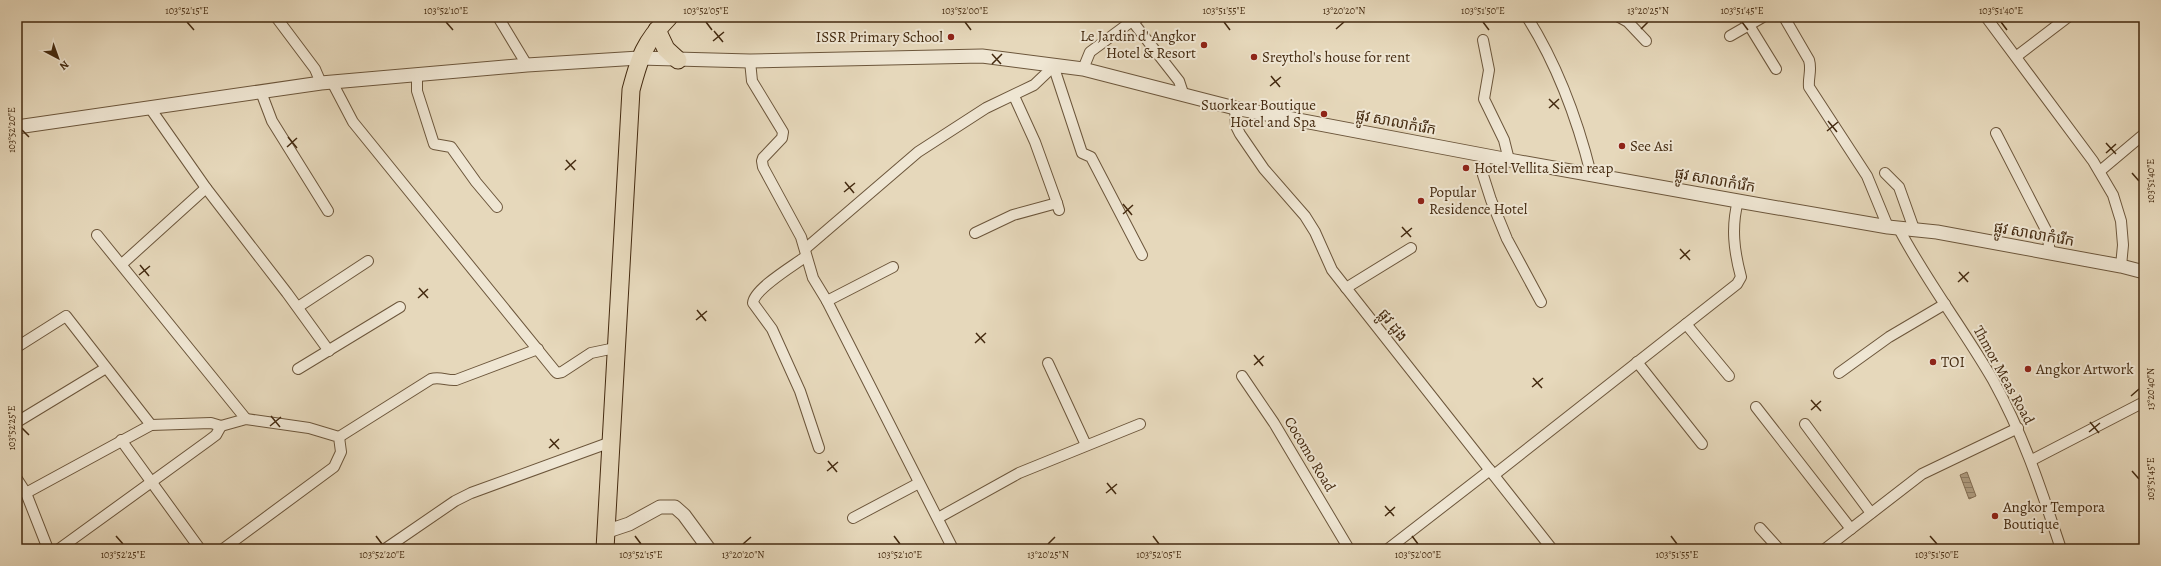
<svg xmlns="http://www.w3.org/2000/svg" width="2161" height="566" viewBox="0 0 2161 566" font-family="Alegreya,'Noto Sans Khmer',serif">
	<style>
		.water { fill: url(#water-rules); stroke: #846f54 }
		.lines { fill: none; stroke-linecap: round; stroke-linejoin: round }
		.minor-casing { stroke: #6c563b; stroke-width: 12 }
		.tertiary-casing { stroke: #6c563b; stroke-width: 15 }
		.trunk-casing { stroke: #442a10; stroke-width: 19 }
		.minor { stroke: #efe6d3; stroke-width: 10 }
		.tertiary { stroke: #efe6d3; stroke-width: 13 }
		.trunk { stroke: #e6d8bb; stroke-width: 17 }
		.ticks { fill: none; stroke: #442a10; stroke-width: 1.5 }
		.poi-dot { fill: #8f2418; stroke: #efe6d3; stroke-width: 1.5 }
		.labels { text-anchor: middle; stroke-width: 4; stroke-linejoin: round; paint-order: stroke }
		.poi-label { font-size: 15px; fill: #442a10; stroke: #efe6d3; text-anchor: start }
		.street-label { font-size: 15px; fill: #442a10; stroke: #efe6d3 }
		.neatline { fill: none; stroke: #442a10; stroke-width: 1.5 }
		.ticks-label { font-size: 10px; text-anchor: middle; fill: #442a10 }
	</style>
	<defs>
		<pattern id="water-rules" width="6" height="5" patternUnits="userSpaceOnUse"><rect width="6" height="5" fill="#af9d81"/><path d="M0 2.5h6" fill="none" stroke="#908068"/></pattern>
	</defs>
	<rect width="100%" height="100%" fill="#e6d8bb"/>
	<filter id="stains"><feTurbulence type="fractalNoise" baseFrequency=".005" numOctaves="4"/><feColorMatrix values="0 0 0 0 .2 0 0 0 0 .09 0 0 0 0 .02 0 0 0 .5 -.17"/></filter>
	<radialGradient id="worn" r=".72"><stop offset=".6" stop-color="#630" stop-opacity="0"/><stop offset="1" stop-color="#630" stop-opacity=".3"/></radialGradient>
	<!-- water -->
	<path class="water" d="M 1967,472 L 1976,496 L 1969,499 L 1960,475 Z"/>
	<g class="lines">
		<defs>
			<g id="minor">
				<path d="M 276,17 L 315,69 L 321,83"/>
				<path d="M 498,17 L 527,65"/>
				<path d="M 1129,17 L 1179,81 L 1184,96"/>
				<path d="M 1527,17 C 1558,66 1577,118 1591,174"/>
				<path d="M 1619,17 L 1628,22 L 1646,41"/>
				<path d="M 1744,17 L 1776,69"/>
				<path d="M 1784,17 L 1809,60 C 1812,70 1808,77 1809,87 L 1867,176 L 1888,227"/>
				<path d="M 1986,17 L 2093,161 L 2113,195 L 2121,221 L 2123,245 L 2121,266"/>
				<path d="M 1730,36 L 1763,17"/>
				<path d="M 1483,40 L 1489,70 L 1484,99 L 1504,140 L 1509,160"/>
				<path d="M 2017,56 L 2068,17"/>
				<path d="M 750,61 L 752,81 L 783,132 L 782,138 L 763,158 L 762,161 L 763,167 L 801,237 L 813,278 L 827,301 L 953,549"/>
				<path d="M 1055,65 L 1056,74 L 1082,153 L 1091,157 L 1142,255"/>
				<path d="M 1083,69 L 1090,52 L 1132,21 L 1140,17"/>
				<path d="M 417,75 L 417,91 L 434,144 L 451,147 L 476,182 L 497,207"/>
				<path d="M 332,82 L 353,122 L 555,371 L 557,373 L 562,372 L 591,353 L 615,348"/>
				<path d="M 261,92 L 272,121 L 328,211"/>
				<path d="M 1014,96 L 1035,142 L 1057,203"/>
				<path d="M 150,108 L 206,188 L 287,293 L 329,351"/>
				<path d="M 1235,108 L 1236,126 L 1240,134 L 1264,169 L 1305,216 L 1315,232 L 1332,270 L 1552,549"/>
				<path d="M 1996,133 L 2047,232 L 2050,253"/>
				<path d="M 1486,155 L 1483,175 L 1491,200 L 1507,239 L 1541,302"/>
				<path d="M 2100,171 L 2144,134"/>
				<path d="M 1885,173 L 1899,187 L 1914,229"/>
				<path d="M 1898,227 C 1926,281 1963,328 1993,380 C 2024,436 2041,489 2061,549"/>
				<path d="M 975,233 L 1013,215 L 1057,203 L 1059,210"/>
				<path d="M 97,235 L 246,419"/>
				<path d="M 805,249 L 918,152 L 986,108 L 1034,85 L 1055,65"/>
				<path d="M 805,257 C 793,266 754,289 753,303 L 772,329 L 800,391 L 819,448"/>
				<path d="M 122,264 L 206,188"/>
				<path d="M 1346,288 L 1411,248"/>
				<path d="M 827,301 L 893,267"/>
				<path d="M 298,307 L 368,261"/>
				<path d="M 1686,324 L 1729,376"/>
				<path d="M 17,347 L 66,316 L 151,425"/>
				<path d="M 1637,362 L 1702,444"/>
				<path d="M 1048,363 L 1086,445"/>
				<path d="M 298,369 L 400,307"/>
				<path d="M 1839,373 L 1889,337 L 1945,304"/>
				<path d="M 1242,376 L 1274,423 L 1349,549"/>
				<path d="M 1756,407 L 1851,529"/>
				<path d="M 17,422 L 106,368"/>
				<path d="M 1805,424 L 1871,513"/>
				<path d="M 339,437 L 431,379 C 440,376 447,381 456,380 L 538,349"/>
				<path d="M 121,440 L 200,549"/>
				<path d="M 2032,460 L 2144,402"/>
				<path d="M 1494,475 L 1737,284 L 1741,277 C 1734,251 1731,227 1738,201"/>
				<path d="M 17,479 L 26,493 L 48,549"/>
				<path d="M 26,493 L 151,425 L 211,423 L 221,426 L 246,419 L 309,428 L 339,437 L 341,452 L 334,467 L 223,549"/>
				<path d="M 853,518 L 919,483"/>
				<path d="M 938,518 L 1019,473 L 1140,424"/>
				<path d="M 1760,528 L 1779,549"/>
				<path d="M 59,549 L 208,441 L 216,435 L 221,426"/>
				<path d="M 385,549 L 455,501 L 471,493 L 611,442"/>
				<path d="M 1388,549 L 1490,470"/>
				<path d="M 1825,549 L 1922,474 L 2018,428"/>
			</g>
			<g id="tertiary">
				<path d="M 17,127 L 321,83 L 527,65 L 639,58 L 750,61 L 982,56 L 1083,69 L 1235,108 L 1509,160 L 1738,201 L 1888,227 L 1937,232 L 2121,266 L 2144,272"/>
				<path d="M 605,532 L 629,524 L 660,507 L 675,507 L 684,515 L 709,549"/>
			</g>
			<g id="trunk">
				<path d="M 657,30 L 666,49 L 678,60"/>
				<path d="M 605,549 L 631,90 C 640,56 644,43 669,17"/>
			</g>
		</defs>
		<!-- minor casing -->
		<use href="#minor" class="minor-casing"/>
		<!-- tertiary casing -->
		<use href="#tertiary" class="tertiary-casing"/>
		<!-- trunk casing -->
		<use href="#trunk" class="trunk-casing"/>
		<!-- minor -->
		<use href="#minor" class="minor"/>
		<!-- tertiary -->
		<use href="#tertiary" class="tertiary"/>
		<!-- trunk -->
		<use href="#trunk" class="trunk"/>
	</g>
	<!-- ticks -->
	<path class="ticks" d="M 187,22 L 194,30M 446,22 L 453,30M 706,22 L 712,30M 965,22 L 971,30M 1224,22 L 1230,30M 1483,22 L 1489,30M 1742,22 L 1748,30M 2001,22 L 2007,30M 1336,29 L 1344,22M 1641,29 L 1648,22M 714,31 L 723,42M 713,41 L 724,32M 992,54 L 1001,64M 992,64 L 1002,54M 1271,76 L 1280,87M 1270,86 L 1281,77M 1549,99 L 1559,109M 1549,108 L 1559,99M 1828,121 L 1837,132M 22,130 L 29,137M 1827,131 L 1838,122M 288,137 L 297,148M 2106,143 L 2116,154M 287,147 L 297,138M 2106,153 L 2116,144M 566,160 L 575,170M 565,170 L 576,160M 2132,173 L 2139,181M 845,182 L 854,193M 844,192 L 855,183M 1123,204 L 1132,215M 1123,214 L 1133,205M 1402,227 L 1411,237M 1401,237 L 1412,228M 1680,249 L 1690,260M 1680,259 L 1690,250M 140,265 L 149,276M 1959,272 L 1968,282M 139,275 L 150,266M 1958,282 L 1969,272M 419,288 L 428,298M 418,298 L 428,289M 697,310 L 706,321M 696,320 L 707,311M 976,333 L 985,343M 975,343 L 986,333M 1254,355 L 1263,366M 1254,365 L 1264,356M 1533,378 L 1542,388M 1532,387 L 1543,378M 2131,396 L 2139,389M 1811,400 L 1821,411M 1811,410 L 1821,401M 271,416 L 280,427M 2090,422 L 2099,433M 270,426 L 281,417M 22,428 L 29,435M 2089,432 L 2100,423M 550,439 L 559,449M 549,448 L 559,439M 828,461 L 837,472M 827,471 L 838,462M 2132,471 L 2139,479M 1107,483 L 1116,494M 1106,493 L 1117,484M 1385,506 L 1394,516M 1385,516 L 1395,507M 116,536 L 123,544M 376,536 L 382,544M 635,536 L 641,544M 894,536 L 900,544M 1153,536 L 1159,544M 1412,536 L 1418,544M 1671,536 L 1677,544M 1930,536 L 1937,544M 743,544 L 751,537M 1048,544 L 1055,537"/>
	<!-- markers -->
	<g class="poi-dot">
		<circle cx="951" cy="37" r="4"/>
		<circle cx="1204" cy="45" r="4"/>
		<circle cx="1254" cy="57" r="4"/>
		<circle cx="1324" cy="114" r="4"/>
		<circle cx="1622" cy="146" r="4"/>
		<circle cx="1466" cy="168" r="4"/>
		<circle cx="1421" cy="201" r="4"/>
		<circle cx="1933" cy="362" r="4"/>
		<circle cx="2028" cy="369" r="4"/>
		<circle cx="1995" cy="516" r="4"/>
	</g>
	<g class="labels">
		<!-- poi labels -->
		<g class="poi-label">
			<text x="1196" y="41" text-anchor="end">Le Jardin d' Angkor<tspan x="1196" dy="17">Hotel &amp; Resort</tspan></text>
			<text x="943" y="42" text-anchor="end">ISSR Primary School</text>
			<text x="1262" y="62">Sreythol's house for rent</text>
			<text x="1316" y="110" text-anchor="end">Suorkear Boutique<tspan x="1316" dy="17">Hotel and Spa</tspan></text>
			<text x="1630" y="151">See Asi</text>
			<text x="1474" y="173">Hotel Vellita Siem reap</text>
			<text x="1429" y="197">Popular<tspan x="1429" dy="17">Residence Hotel</tspan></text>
			<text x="1941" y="367">TOI</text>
			<text x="2036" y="374">Angkor Artwork</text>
			<text x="2003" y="512">Angkor Tempora<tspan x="2003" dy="17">Boutique</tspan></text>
		</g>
		<!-- street labels -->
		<g class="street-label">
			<text transform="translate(1396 122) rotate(11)" y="5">ផ្លូវ សាលាកំរើក</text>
			<text transform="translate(1715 180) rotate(10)" y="5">ផ្លូវ សាលាកំរើក</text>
			<text transform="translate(2034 234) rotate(10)" y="5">ផ្លូវ សាលាកំរើក</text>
			<text transform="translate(1393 325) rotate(52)" y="5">ផ្លូវ ដូង</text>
			<text transform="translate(2004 375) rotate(61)" y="5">Thmor Meas Road</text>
			<text transform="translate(1310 454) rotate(59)" y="5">Cocomo Road</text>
		</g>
	</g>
	<!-- margin -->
	<rect width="2161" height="566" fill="none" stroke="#e6d8bb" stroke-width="44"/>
	<!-- north arrow -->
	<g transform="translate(58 58) rotate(139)" stroke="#efe6d3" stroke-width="3" paint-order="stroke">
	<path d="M0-3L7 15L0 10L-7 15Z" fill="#442a10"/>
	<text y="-6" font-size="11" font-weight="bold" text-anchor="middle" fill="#442a10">N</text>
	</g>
	<rect x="22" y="22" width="2117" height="522" class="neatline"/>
	<g class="ticks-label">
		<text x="187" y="14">103°52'15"E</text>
		<text x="446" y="14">103°52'10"E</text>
		<text x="706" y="14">103°52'05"E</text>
		<text x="965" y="14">103°52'00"E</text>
		<text x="1224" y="14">103°51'55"E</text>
		<text x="1344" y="14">13°20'20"N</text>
		<text x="1483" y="14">103°51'50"E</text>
		<text x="1648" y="14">13°20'25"N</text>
		<text x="1742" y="14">103°51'45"E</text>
		<text x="2001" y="14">103°51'40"E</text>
		<text transform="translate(11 130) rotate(-90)" y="4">103°52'20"E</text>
		<text transform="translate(2150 181) rotate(-90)" y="4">103°51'40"E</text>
		<text transform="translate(2150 389) rotate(-90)" y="4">13°20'40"N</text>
		<text transform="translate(11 428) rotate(-90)" y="4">103°52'25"E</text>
		<text transform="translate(2150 479) rotate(-90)" y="4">103°51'45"E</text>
		<text x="123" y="558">103°52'25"E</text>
		<text x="382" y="558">103°52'20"E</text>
		<text x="641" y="558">103°52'15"E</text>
		<text x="743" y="558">13°20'20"N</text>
		<text x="900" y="558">103°52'10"E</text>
		<text x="1048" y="558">13°20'25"N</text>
		<text x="1159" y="558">103°52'05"E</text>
		<text x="1418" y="558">103°52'00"E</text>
		<text x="1677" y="558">103°51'55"E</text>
		<text x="1937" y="558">103°51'50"E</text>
	</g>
	<rect width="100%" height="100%" filter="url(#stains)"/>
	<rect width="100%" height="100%" fill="url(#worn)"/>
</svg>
